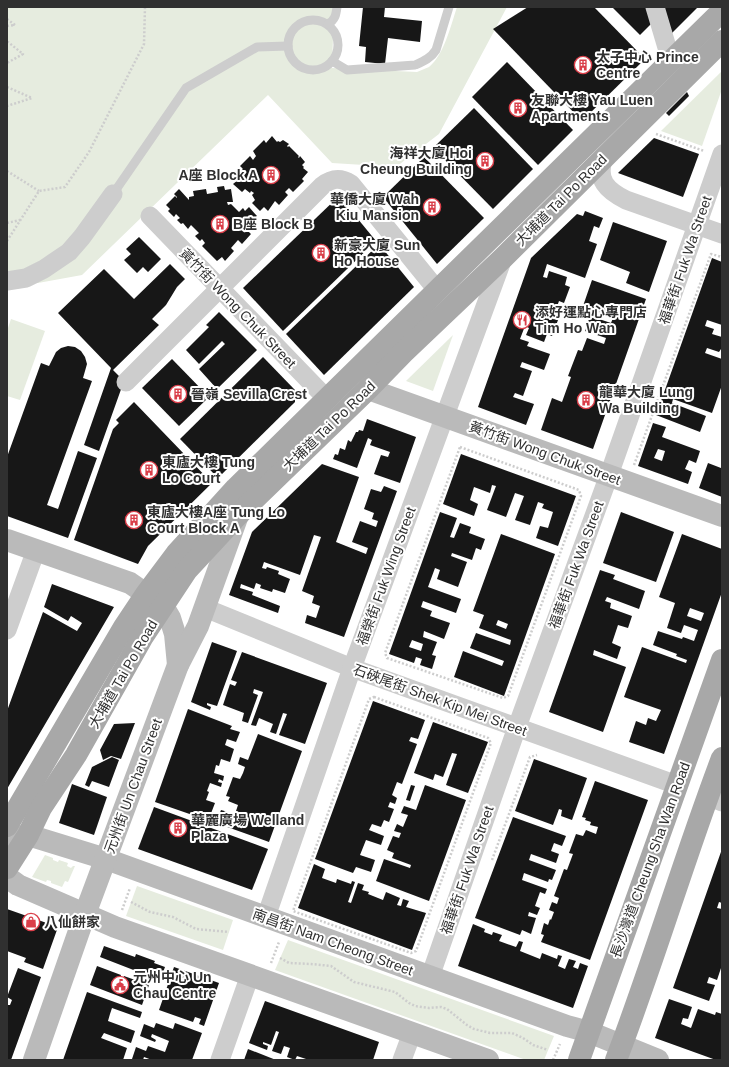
<svg xmlns="http://www.w3.org/2000/svg" width="729" height="1067" viewBox="0 0 729 1067" font-family="Helvetica,'Noto Sans TC',sans-serif">
	<style>
		.green { fill: #e6ecdf }
		.building { fill: #171717; fill-rule: evenodd }
		.lines { fill: none; stroke-linecap: round; stroke-linejoin: round }
		.path { stroke: #cdcdcd; stroke-width: 2.5; stroke-dasharray: 2 2; stroke-linecap: butt }
		.lane { stroke: #cdcdcd; stroke-width: 9 }
		.street { stroke: #cdcdcd; stroke-width: 19 }
		.secondary { stroke: #bababa; stroke-width: 22 }
		.primary { stroke: #a8a8a8; stroke-width: 22 }
		.labels { text-anchor: middle; stroke-width: 4; stroke-linejoin: round; paint-order: stroke }
		.poi-label { font-size: 14px; font-weight: bold; fill: #303030; stroke: #fff; text-anchor: start }
		.street-label { font-size: 14px; fill: #303030; stroke: #fff }
	</style>
	<rect width="100%" height="100%" fill="#fff"/>
	<!-- green -->
	<g class="green">
		<path d="M 7,7 L 334,7 L 332,68 L 417,72 C 421,70 425,69 429,67 C 444,55 451,25 457,7 L 507,7 L 439,134 L 396,167 L 332,163 L 268,95 L 82,275 L 38,283 L 7,284 Z"/>
		<path d="M 722,71 L 722,89 L 702,146 L 661,131 Z"/>
		<path d="M 11,319 L 45,331 L 20,400 L 7,396 L 7,331 Z"/>
		<path d="M 453,335 L 433,391 L 406,381 Z"/>
		<path d="M 45,855 L 53,858 L 53,860 L 58,862 L 59,860 L 68,863 L 67,866 L 71,868 L 73,866 L 75,866 L 68,882 L 65,881 L 62,887 L 51,883 L 51,881 L 47,880 L 46,882 L 32,877 Z"/>
		<path d="M 137,886 L 233,920 L 223,950 L 126,916 Z"/>
		<path d="M 288,940 L 554,1036 L 544,1060 L 526,1060 L 275,970 Z"/>
	</g>
	<!-- building -->
	<g class="building">
		<path d="M 363,7 L 385,7 L 384,17 L 422,21 L 420,42 L 388,38 L 385,64 L 365,62 L 366,47 L 359,46 Z"/>
		<path d="M 528,7 L 594,7 L 645,59 L 582,121 L 493,29 Z"/>
		<path d="M 612,7 L 647,7 L 652,23 L 640,35 Z"/>
		<path d="M 664,7 L 698,7 L 672,33 Z"/>
		<path d="M 507,62 L 573,130 L 538,165 L 472,97 Z"/>
		<path d="M 687,92 L 689,96 L 669,116 L 666,113 Z"/>
		<path d="M 474,108 L 533,169 L 493,209 L 433,148 Z"/>
		<path d="M 272,136 L 277,142 L 278,141 L 280,142 L 283,140 L 289,144 L 287,146 L 288,147 L 289,146 L 299,156 L 298,157 L 299,158 L 300,156 L 305,162 L 302,165 L 304,167 L 303,168 L 308,172 L 302,179 L 304,181 L 293,192 L 289,188 L 285,192 L 288,195 L 279,205 L 275,201 L 268,211 L 264,207 L 260,211 L 252,203 L 255,200 L 252,195 L 254,193 L 251,191 L 250,193 L 245,189 L 242,192 L 233,184 L 238,180 L 234,177 L 243,169 L 240,166 L 250,156 L 253,160 L 256,156 L 253,151 L 264,140 L 266,143 Z"/>
		<path d="M 654,138 L 699,154 L 683,197 L 618,173 Z"/>
		<path d="M 424,157 L 484,218 L 437,264 L 383,197 Z"/>
		<path d="M 224,186 L 225,190 L 231,189 L 233,202 L 227,202 L 228,205 L 231,204 L 239,212 L 243,208 L 245,211 L 249,207 L 257,216 L 253,219 L 257,223 L 248,231 L 251,234 L 242,244 L 238,240 L 231,248 L 234,251 L 225,261 L 222,257 L 217,261 L 202,246 L 205,243 L 202,239 L 200,241 L 195,236 L 199,233 L 191,225 L 188,229 L 183,223 L 181,224 L 177,220 L 180,218 L 176,214 L 174,217 L 168,211 L 170,209 L 166,205 L 175,196 L 177,198 L 177,197 L 174,194 L 179,189 L 189,200 L 189,197 L 194,196 L 193,191 L 206,189 L 207,194 L 218,192 L 217,187 Z"/>
		<path d="M 339,196 L 376,241 L 283,331 L 243,288 Z"/>
		<path d="M 585,211 L 603,218 L 599,228 L 594,226 L 589,241 L 597,244 L 585,278 L 547,264 L 543,277 L 547,278 L 549,271 L 567,277 L 565,285 L 570,287 L 564,303 L 559,301 L 553,318 L 558,320 L 552,336 L 547,334 L 544,342 L 526,335 L 529,328 L 525,326 L 520,339 L 529,342 L 527,346 L 550,354 L 544,370 L 522,362 L 520,367 L 532,371 L 523,396 L 515,393 L 513,397 L 534,404 L 526,425 L 478,407 L 531,258 L 577,214 L 583,216 Z"/>
		<path d="M 613,222 L 667,241 L 649,292 L 626,283 L 630,272 L 600,260 Z"/>
		<path d="M 139,237 L 161,259 L 148,272 L 143,267 L 137,273 L 124,260 L 131,254 L 126,249 Z"/>
		<path d="M 379,244 L 414,287 L 324,375 L 286,334 Z"/>
		<path d="M 712,258 L 722,262 L 722,325 L 707,320 L 705,326 L 714,329 L 712,334 L 722,337 L 722,349 L 721,349 L 719,352 L 707,348 L 705,353 L 722,359 L 722,385 L 712,413 L 673,399 L 672,403 L 706,416 L 700,432 L 656,415 Z"/>
		<path d="M 170,264 L 185,279 L 177,287 L 166,305 L 152,319 L 159,325 L 113,370 L 124,381 L 99,451 L 84,445 L 111,368 L 58,313 L 104,269 L 134,299 Z"/>
		<path d="M 592,280 L 646,299 L 593,449 L 541,430 L 552,398 L 562,402 L 571,377 L 568,376 L 578,350 L 582,351 L 587,338 L 604,344 L 606,338 L 585,331 L 590,316 L 611,323 L 613,318 L 583,306 Z"/>
		<path d="M 219,312 L 257,350 L 217,389 L 199,369 L 225,344 L 222,341 L 199,364 L 186,350 L 209,327 L 206,325 Z"/>
		<path d="M 68,346 L 75,347 L 81,351 L 85,357 L 87,364 L 83,378 L 92,381 L 47,505 L 58,509 L 78,451 L 97,458 L 68,538 L 7,516 L 7,457 L 41,363 L 49,366 L 56,352 L 61,348 Z"/>
		<path d="M 263,357 L 295,390 L 295,402 L 218,478 L 180,439 Z"/>
		<path d="M 172,359 L 209,397 L 179,426 L 142,388 Z"/>
		<path d="M 134,402 L 212,483 L 148,546 L 138,564 L 74,540 L 113,429 L 119,423 L 116,420 Z"/>
		<path d="M 367,419 L 416,437 L 400,483 L 374,474 L 381,455 L 388,457 L 390,452 L 370,445 L 372,440 L 368,438 L 357,468 L 333,459 L 335,454 L 338,455 L 340,448 L 345,450 L 348,440 L 351,442 L 356,432 L 358,432 L 359,430 L 363,431 Z"/>
		<path d="M 653,423 L 666,427 L 662,437 L 700,451 L 696,463 L 689,460 L 685,469 L 692,472 L 688,484 L 638,466 ZM 658,449 L 665,451 L 662,461 L 654,458 Z"/>
		<path d="M 461,454 L 576,496 L 558,546 L 536,538 L 540,526 L 548,528 L 553,512 L 542,508 L 544,504 L 538,502 L 530,525 L 515,520 L 524,496 L 515,493 L 506,517 L 487,510 L 496,486 L 492,485 L 490,493 L 474,487 L 470,500 L 478,504 L 474,516 L 443,504 Z"/>
		<path d="M 708,463 L 721,468 L 722,465 L 722,497 L 699,488 Z"/>
		<path d="M 322,464 L 359,477 L 336,542 L 366,554 L 368,548 L 352,542 L 360,521 L 376,527 L 378,521 L 372,519 L 374,513 L 364,509 L 371,489 L 381,492 L 384,486 L 397,491 L 344,637 L 305,623 L 307,615 L 316,618 L 320,606 L 312,603 L 314,596 L 302,591 L 321,537 L 314,535 L 300,575 L 264,562 L 262,568 L 266,569 L 267,567 L 279,571 L 278,574 L 290,579 L 285,593 L 273,589 L 272,592 L 260,588 L 261,585 L 256,583 L 254,589 L 241,584 L 240,588 L 253,592 L 252,595 L 280,606 L 278,613 L 229,595 L 252,532 Z"/>
		<path d="M 440,512 L 457,518 L 450,537 L 454,538 L 460,523 L 471,527 L 469,533 L 485,539 L 481,550 L 476,548 L 472,560 L 452,553 L 451,556 L 467,562 L 458,587 L 437,579 L 440,570 L 435,568 L 428,587 L 461,599 L 456,613 L 423,601 L 421,607 L 432,611 L 430,616 L 450,623 L 444,639 L 424,631 L 423,637 L 437,642 L 432,655 L 436,656 L 432,669 L 420,665 L 422,659 L 416,657 L 414,663 L 389,654 ZM 412,640 L 423,644 L 421,651 L 409,647 Z"/>
		<path d="M 621,512 L 674,532 L 656,582 L 603,563 Z"/>
		<path d="M 501,534 L 555,554 L 504,696 L 454,677 L 463,651 L 502,666 L 504,661 L 470,648 L 476,633 L 510,645 L 511,640 L 479,628 L 484,615 L 473,611 ZM 498,620 L 508,624 L 506,629 L 496,625 Z"/>
		<path d="M 682,534 L 722,549 L 722,592 L 664,754 L 629,742 L 636,721 L 646,725 L 648,718 L 656,721 L 661,710 L 624,697 L 642,647 L 686,663 L 687,660 L 676,656 L 677,654 L 653,645 L 658,631 L 682,639 L 683,637 L 694,641 L 698,630 L 684,625 L 681,633 L 667,628 L 675,603 L 659,597 ZM 690,608 L 704,613 L 701,621 L 687,616 Z"/>
		<path d="M 600,570 L 615,575 L 613,579 L 645,591 L 639,609 L 607,597 L 605,601 L 611,603 L 610,608 L 632,616 L 628,628 L 618,625 L 612,643 L 621,647 L 617,659 L 594,650 L 593,655 L 626,667 L 603,732 L 549,712 Z"/>
		<path d="M 52,584 L 114,607 L 7,789 L 7,711 L 43,612 L 77,631 L 82,623 L 71,616 L 68,621 L 44,607 Z"/>
		<path d="M 212,642 L 237,651 L 217,706 L 207,703 L 207,705 L 211,707 L 210,710 L 191,702 Z"/>
		<path d="M 242,652 L 327,683 L 305,744 L 279,735 L 287,714 L 283,713 L 276,734 L 270,732 L 273,724 L 259,718 L 256,726 L 251,725 L 263,692 L 254,689 L 253,693 L 258,695 L 248,723 L 242,721 L 244,713 L 223,705 L 230,684 L 235,686 L 237,682 L 231,680 Z"/>
		<path d="M 373,701 L 425,720 L 418,739 L 411,737 L 409,741 L 417,744 L 402,784 L 397,782 L 392,795 L 397,798 L 395,804 L 390,802 L 388,807 L 394,809 L 389,822 L 384,820 L 381,827 L 372,824 L 369,830 L 384,836 L 381,845 L 366,840 L 360,855 L 375,860 L 371,872 L 356,867 L 353,873 L 315,859 Z"/>
		<path d="M 188,709 L 232,726 L 230,729 L 240,732 L 236,742 L 227,739 L 225,745 L 234,749 L 230,762 L 221,759 L 219,766 L 216,765 L 214,773 L 224,776 L 223,781 L 219,779 L 218,782 L 222,783 L 221,787 L 210,783 L 207,791 L 209,792 L 206,800 L 215,803 L 210,816 L 206,815 L 204,819 L 155,802 Z"/>
		<path d="M 433,722 L 488,742 L 468,793 L 446,785 L 457,754 L 452,753 L 443,777 L 435,774 L 433,780 L 414,773 Z"/>
		<path d="M 135,723 L 121,759 L 111,756 L 103,760 L 100,750 L 114,724 Z"/>
		<path d="M 258,734 L 302,751 L 269,842 L 216,823 L 221,810 L 235,814 L 238,805 L 228,801 L 230,797 L 226,796 L 233,777 L 240,779 L 243,773 L 245,767 L 238,764 L 240,757 L 248,760 Z"/>
		<path d="M 112,757 L 119,760 L 109,787 L 92,781 L 89,787 L 85,785 L 92,767 Z"/>
		<path d="M 534,759 L 587,778 L 572,820 L 561,816 L 562,810 L 559,809 L 553,825 L 515,811 Z"/>
		<path d="M 595,781 L 648,800 L 590,960 L 541,942 L 544,935 L 541,934 L 544,923 L 548,925 L 550,919 L 551,920 L 554,912 L 549,910 L 552,902 L 557,904 L 559,898 L 554,896 L 564,869 L 567,870 L 573,854 L 569,853 L 576,834 L 583,836 L 586,830 L 596,834 L 598,827 L 590,825 L 591,822 L 585,820 L 586,818 L 582,817 Z"/>
		<path d="M 72,784 L 107,797 L 94,835 L 59,823 Z"/>
		<path d="M 411,785 L 415,786 L 410,801 L 406,800 Z"/>
		<path d="M 425,785 L 466,800 L 429,901 L 376,881 L 384,859 L 410,868 L 411,865 L 392,858 L 394,853 L 387,850 L 393,836 L 399,838 L 401,833 L 394,831 L 397,824 L 403,827 L 408,815 L 401,813 L 404,806 L 416,810 Z"/>
		<path d="M 154,807 L 268,849 L 252,890 L 138,849 Z"/>
		<path d="M 513,817 L 566,836 L 562,846 L 554,843 L 551,851 L 559,854 L 556,863 L 531,854 L 529,860 L 556,870 L 552,880 L 549,879 L 548,882 L 524,873 L 522,880 L 547,889 L 545,894 L 540,892 L 535,906 L 540,908 L 537,915 L 529,912 L 528,916 L 536,918 L 531,934 L 522,930 L 520,935 L 475,918 Z"/>
		<path d="M 722,849 L 722,903 L 719,902 L 717,908 L 722,909 L 722,965 L 717,980 L 709,977 L 707,983 L 715,985 L 709,1001 L 673,988 Z"/>
		<path d="M 314,864 L 325,869 L 322,878 L 336,883 L 337,879 L 351,884 L 352,881 L 355,882 L 348,902 L 351,903 L 358,883 L 364,885 L 362,890 L 369,892 L 368,894 L 383,900 L 386,892 L 400,898 L 397,905 L 401,906 L 403,899 L 409,901 L 406,907 L 426,913 L 412,950 L 298,908 Z"/>
		<path d="M 7,909 L 58,927 L 43,969 L 24,962 L 26,958 L 7,951 Z"/>
		<path d="M 473,924 L 485,929 L 484,932 L 492,935 L 493,932 L 502,935 L 499,941 L 516,947 L 519,941 L 523,942 L 520,951 L 540,959 L 542,953 L 557,959 L 558,955 L 562,956 L 558,966 L 565,969 L 569,959 L 576,961 L 573,967 L 578,969 L 580,963 L 588,966 L 573,1008 L 458,966 Z"/>
		<path d="M 104,946 L 135,957 L 136,954 L 155,961 L 154,963 L 165,967 L 162,975 L 151,972 L 149,976 L 100,957 Z"/>
		<path d="M 97,966 L 121,975 L 119,981 L 122,983 L 124,976 L 149,985 L 142,1005 L 90,985 Z"/>
		<path d="M 174,967 L 219,983 L 204,1026 L 199,1024 L 201,1019 L 195,1017 L 193,1022 L 159,1010 Z"/>
		<path d="M 18,968 L 41,977 L 11,1060 L 7,1060 L 7,1005 L 10,1005 L 12,1000 L 7,997 Z"/>
		<path d="M 87,992 L 142,1012 L 140,1018 L 112,1008 L 110,1014 L 108,1021 L 135,1031 L 131,1043 L 104,1033 L 101,1038 L 127,1048 L 123,1060 L 63,1060 Z"/>
		<path d="M 669,999 L 692,1007 L 688,1019 L 683,1018 L 681,1024 L 691,1028 L 698,1009 L 715,1015 L 716,1012 L 722,1014 L 722,1060 L 716,1060 L 655,1038 Z"/>
		<path d="M 265,1001 L 379,1042 L 373,1060 L 309,1060 L 297,1056 L 295,1060 L 287,1057 L 290,1048 L 284,1046 L 281,1054 L 272,1051 L 279,1032 L 276,1031 L 271,1045 L 263,1042 L 263,1044 L 268,1046 L 267,1050 L 249,1043 Z"/>
		<path d="M 156,1023 L 173,1029 L 175,1023 L 202,1033 L 192,1060 L 152,1060 L 144,1057 L 143,1060 L 132,1059 L 136,1047 L 146,1051 L 148,1046 L 165,1052 L 169,1041 L 152,1034 L 151,1037 L 156,1040 L 155,1042 L 140,1036 L 144,1024 L 154,1028 Z"/>
		<path d="M 248,1049 L 276,1060 L 244,1060 Z"/>
	</g>
	<g class="lines">
		<!-- path -->
		<g class="path">
			<path d="M 7,19 L 15,25 L 7,26"/>
			<path d="M 7,42 L 8,42 L 23,54 L 7,63"/>
			<path d="M 7,87 L 32,98 L 7,106"/>
			<path d="M 656,134 L 704,151"/>
			<path d="M 7,171 L 39,191"/>
			<path d="M 7,223 L 20,220"/>
			<path d="M 7,241 L 39,191 L 65,187 L 89,152 L 144,44 L 145,7"/>
			<path d="M 460,447 L 579,490 L 581,496 L 508,696 L 503,698 L 387,658 L 385,653 Z"/>
			<path d="M 634,465 L 711,254 L 722,257"/>
			<path d="M 374,697 L 488,738 L 491,743 L 416,951 L 411,953 L 293,911 L 369,699 Z"/>
			<path d="M 492,860 L 530,757 L 537,755"/>
			<path d="M 131,902 L 150,912 L 173,917 L 196,929 L 229,932"/>
			<path d="M 122,910 L 130,888"/>
			<path d="M 280,958 L 289,963 L 311,964 L 331,966 L 354,982 L 395,992 L 409,1003 L 415,1006 L 429,1008 L 441,1007 L 447,1009 L 467,1025 L 474,1029 L 490,1033 L 512,1033 L 523,1038 L 533,1045 L 548,1050"/>
			<path d="M 271,963 L 279,942"/>
			<path d="M 553,1060 L 560,1044"/>
		</g>
		<!-- lane -->
		<g class="lane">
			<circle cx="313" cy="45" r="25"/>
			<path d="M 328,24 C 335,20 336,15 337,7"/>
			<path d="M 332,61 L 347,70 L 415,65 C 424,61 431,58 436,50 L 449,7"/>
			<path d="M 113,194 L 186,88 L 257,47 L 288,46"/>
		</g>
		<!-- street -->
		<g class="street">
			<path d="M 655,7 L 671,61"/>
			<path d="M 604,158 C 595,180 608,191 626,200 L 722,234"/>
			<path d="M 150,216 L 327,399"/>
			<path d="M 7,281 L 26,278 L 44,269 L 69,252 L 82,237 L 113,194"/>
			<path d="M 126,382 L 322,186 C 332,178 340,177 351,184 L 437,290"/>
			<path d="M 205,608 L 352,668 L 677,785"/>
			<path d="M 7,630 L 36,550"/>
			<path d="M 708,796 L 722,802"/>
			<path d="M 266,917 L 352,668 L 503,258"/>
			<path d="M 430,977 L 517,727 L 609,475 L 722,154"/>
			<path d="M 220,1060 L 250,975"/>
			<path d="M 402,1060 L 412,1033"/>
		</g>
		<!-- secondary -->
		<g class="secondary">
			<path d="M 368,389 L 722,516"/>
			<path d="M 7,540 L 130,583 L 153,599 L 163,606 L 170,618 L 175,634 L 178,665"/>
			<path d="M 7,839 L 28,835 L 106,859 L 567,1026 L 589,1032 L 658,1060"/>
			<path d="M 7,877 L 18,885 L 115,927 L 488,1060"/>
			<path d="M 34,1060 L 85,914 L 178,665 L 198,626 L 238,515"/>
		</g>
		<!-- primary -->
		<g class="primary">
			<path d="M 7,826 L 124,627 L 146,594 L 176,554 L 236,488 L 722,11"/>
			<path d="M 7,868 L 28,835 L 41,808 L 76,755 L 142,638 L 187,570 L 238,515 L 368,389 L 403,353 L 503,258 L 722,41"/>
			<path d="M 579,1060 L 722,660"/>
			<path d="M 616,1060 C 654,961 684,858 722,758"/>
		</g>
	</g>
	<!-- icons -->
	<defs>
		<symbol id="building-ring" viewBox="-11 -11 22 22"><circle r="9.5" fill="#fff" stroke="#da3e49" stroke-width="1.5"/><path d="M-4-6H4V6H1V3H-1V6H-4ZM-2.5-4.3h1.7v1.8h-1.7ZM.8-4.3h1.7v1.8H.8ZM-2.5-1h1.7V.8h-1.7ZM.8-1h1.7V.8H.8Z" fill="#da3e49"/></symbol>
		<symbol id="restaurant-ring" viewBox="-11 -11 22 22"><circle r="9.5" fill="#fff" stroke="#da3e49" stroke-width="1.5"/><path d="M-5-6h1v4h1v-4h1v4h1v-4h1v5L-1.5 .5V6h-2V.5L-5-1ZM5-6V6H3V1.5H1.5Q1.5-4 5-6Z" fill="#da3e49"/></symbol>
		<symbol id="shop-ring" viewBox="-11 -11 22 22"><circle r="9.5" fill="#fff" stroke="#da3e49" stroke-width="1.5"/><path d="M-5-2.5h2.3a2.7 3.5 0 0 1 5.4 0H5L5.5 6h-11ZM-1.5-2.5h3a1.5 2.3 0 0 0-3 0Z" fill="#da3e49"/></symbol>
		<symbol id="civic-ring" viewBox="-11 -11 22 22"><circle r="9.5" fill="#fff" stroke="#da3e49" stroke-width="1.5"/><path d="M-.6-6.5H3V-4.5H.6V-3L4-1V1h2V6H-6V1h2V-1L-.6-3ZM-1.2 2.5V6h2.4V2.5Z" fill="#da3e49"/></symbol>
	</defs>
	<g fill-rule="evenodd">
		<use href="#building-ring" x="573" y="55" width="20" height="20"/>
		<use href="#building-ring" x="508" y="98" width="20" height="20"/>
		<use href="#building-ring" x="475" y="151" width="20" height="20"/>
		<use href="#building-ring" x="261" y="165" width="20" height="20"/>
		<use href="#building-ring" x="422" y="197" width="20" height="20"/>
		<use href="#building-ring" x="210" y="214" width="20" height="20"/>
		<use href="#building-ring" x="311" y="243" width="20" height="20"/>
		<use href="#restaurant-ring" x="512" y="310" width="20" height="20"/>
		<use href="#building-ring" x="168" y="384" width="20" height="20"/>
		<use href="#building-ring" x="576" y="390" width="20" height="20"/>
		<use href="#building-ring" x="139" y="460" width="20" height="20"/>
		<use href="#building-ring" x="124" y="510" width="20" height="20"/>
		<use href="#building-ring" x="168" y="818" width="20" height="20"/>
		<use href="#shop-ring" x="21" y="912" width="20" height="20"/>
		<use href="#civic-ring" x="110" y="975" width="20" height="20"/>
	</g>
	<g class="labels">
		<!-- poi labels -->
		<g class="poi-label">
			<text x="596" y="62">太子中心 Prince<tspan x="596" dy="16">Centre</tspan></text>
			<text x="531" y="105">友聯大樓 Yau Luen<tspan x="531" dy="16">Apartments</tspan></text>
			<text x="472" y="158" text-anchor="end">海祥大廈 Hoi<tspan x="472" dy="16">Cheung Building</tspan></text>
			<text x="258" y="180" text-anchor="end">A座 Block A</text>
			<text x="419" y="204" text-anchor="end">華僑大廈 Wah<tspan x="419" dy="16">Kiu Mansion</tspan></text>
			<text x="233" y="229">B座 Block B</text>
			<text x="334" y="250">新豪大廈 Sun<tspan x="334" dy="16">Ho House</tspan></text>
			<text x="535" y="317">添好運點心專門店<tspan x="535" dy="16">Tim Ho Wan</tspan></text>
			<text x="599" y="397">龍華大廈 Lung<tspan x="599" dy="16">Wa Building</tspan></text>
			<text x="191" y="399">晉嶺 Sevilla Crest</text>
			<text x="162" y="467">東廬大樓 Tung<tspan x="162" dy="16">Lo Court</tspan></text>
			<text x="147" y="517">東廬大樓A座 Tung Lo<tspan x="147" dy="16">Court Block A</tspan></text>
			<text x="191" y="825">華麗廣場 Welland<tspan x="191" dy="16">Plaza</tspan></text>
			<text x="44" y="927">八仙餅家</text>
			<text x="133" y="982">元州中心 Un<tspan x="133" dy="16">Chau Centre</tspan></text>
		</g>
		<!-- street labels -->
		<g class="street-label">
			<text transform="translate(561 200) rotate(-45)" y="5">大埔道 Tai Po Road</text>
			<text transform="translate(685 260) rotate(-71)" y="5">福華街 Fuk Wa Street</text>
			<text transform="translate(238 308) rotate(46)" y="5">黃竹街 Wong Chuk Street</text>
			<text transform="translate(329 426) rotate(-44)" y="5">大埔道 Tai Po Road</text>
			<text transform="translate(545 453) rotate(20)" y="5">黃竹街 Wong Chuk Street</text>
			<text transform="translate(576 565) rotate(-70)" y="5">福華街 Fuk Wa Street</text>
			<text transform="translate(386 576) rotate(-70)" y="5">福榮街 Fuk Wing Street</text>
			<text transform="translate(123 674) rotate(-60)" y="5">大埔道 Tai Po Road</text>
			<text transform="translate(440 700) rotate(20)" y="5">石硤尾街 Shek Kip Mei Street</text>
			<text transform="translate(133 786) rotate(-70)" y="5">元州街 Un Chau Street</text>
			<text transform="translate(650 860) rotate(-70)" y="5">長沙灣道 Cheung Sha Wan Road</text>
			<text transform="translate(467 870) rotate(-71)" y="5">福華街 Fuk Wa Street</text>
			<text transform="translate(333 942) rotate(20)" y="5">南昌街 Nam Cheong Street</text>
		</g>
	</g>
	<!-- border -->
	<rect width="729" height="1067" fill="none" stroke="#303030" stroke-width="16"/>
</svg>
